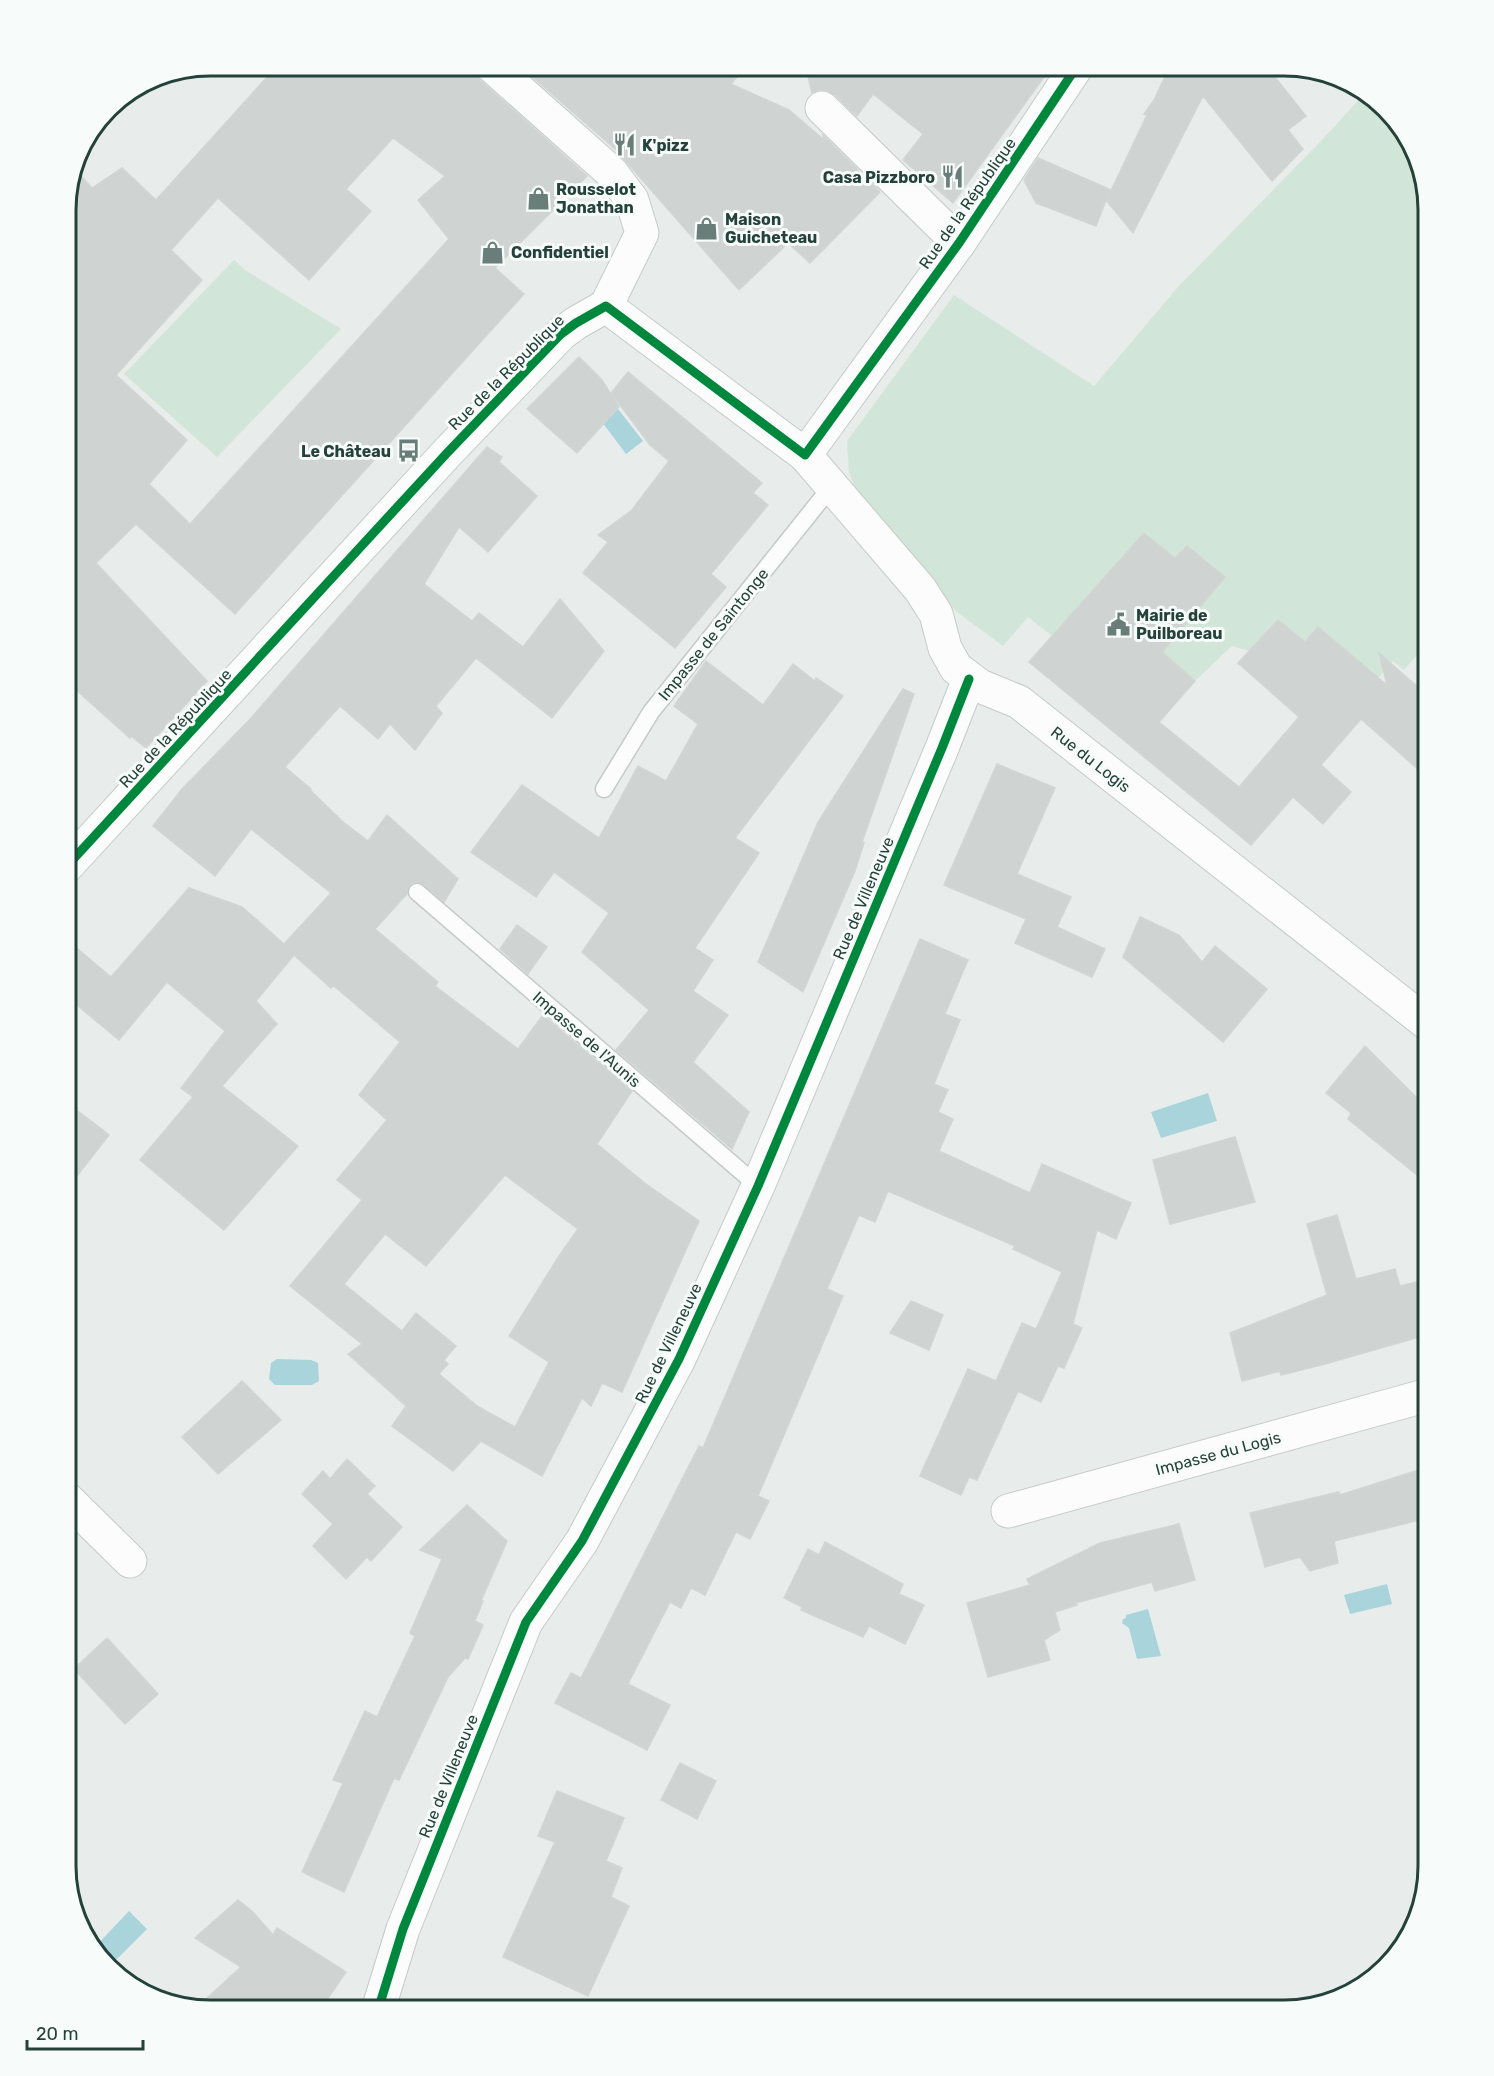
<svg xmlns="http://www.w3.org/2000/svg" width="1494" height="2076" viewBox="0 0 1494 2076" font-family="Rubik,sans-serif">
	<style>
		.green { fill: #d1e6d8 }
		.water { fill: #a9d4db }
		.building { fill: #cfd4d2; stroke: #d1d6d4; stroke-width: 1.5; fill-rule: evenodd }
		.lines { fill: none; stroke-linecap: round; stroke-linejoin: round }
		.service-casing { stroke: #c5cac8; stroke-width: 19 }
		.minor-casing { stroke: #c5cac8; stroke-width: 35 }
		.tertiary-casing { stroke: #c5cac8; stroke-width: 35 }
		.secondary-casing { stroke: #c3cbc8; stroke-width: 35 }
		.service { stroke: #fcfcfc; stroke-width: 16 }
		.minor { stroke: #fcfcfc; stroke-width: 33 }
		.tertiary { stroke: #fcfcfc; stroke-width: 33 }
		.secondary { stroke: #fcfcfc; stroke-width: 33 }
		.cycleway-casing { stroke: #f7fbf9; stroke-width: 13 }
		.cycleway { stroke: #00873e; stroke-width: 9 }
		.labels { text-anchor: middle; stroke-width: 6; stroke-linejoin: round; paint-order: stroke }
		.poi-label { font-size: 16px; font-weight: bold; fill: #24423a; stroke: #f7fbf9; text-anchor: start }
		.street-label { font-size: 16px; fill: #24423a; stroke: #f7fbf9 }
		.rim { fill: none; stroke: #24423a; stroke-width: 3 }
	</style>
	<rect width="100%" height="100%" fill="#e8edeb"/>
	<!-- green -->
	<g class="green">
		<path d="M 1364,94 L 1408,138 L 1428,211 L 1428,642 L 1404,670 L 1393,661 L 1378,678 L 1317,628 L 1305,642 L 1249,651 L 1232,646 L 1195,681 L 1149,641 L 1190,618 L 1225,577 L 1187,546 L 1175,558 L 1144,533 L 1052,636 L 1028,617 L 1003,646 L 957,612 L 883,535 L 859,497 L 849,473 L 847,441 L 954,295 L 1094,386 L 1178,287 L 1322,140 Z"/>
		<path d="M 234,260 L 245,270 L 341,329 L 217,457 L 124,374 Z"/>
	</g>
	<!-- water -->
	<g class="water">
		<path d="M 618,409 L 643,441 L 626,454 L 602,422 Z"/>
		<path d="M 1208,1093 L 1217,1121 L 1161,1138 L 1151,1112 Z"/>
		<path d="M 277,1359 L 311,1360 L 318,1363 L 319,1381 L 312,1385 L 275,1385 L 269,1379 L 271,1363 Z"/>
		<path d="M 1387,1584 L 1392,1604 L 1350,1614 L 1344,1595 Z"/>
		<path d="M 1148,1609 L 1161,1656 L 1137,1659 L 1129,1628 L 1122,1623 L 1123,1619 L 1126,1618 L 1126,1615 Z"/>
		<path d="M 129,1911 L 147,1929 L 112,1964 L 95,1947 Z"/>
	</g>
	<!-- building -->
	<g class="building">
		<path d="M 277,66 L 474,66 L 474,72 L 480,80 L 587,176 L 495,268 L 524,294 L 235,614 L 136,524 L 96,563 L 207,681 L 146,748 L 131,736 L 130,738 L 66,681 L 66,201 L 75,169 L 92,188 L 122,168 L 156,200 ZM 393,138 L 445,176 L 418,200 L 449,239 L 190,524 L 149,484 L 187,440 L 116,375 L 202,280 L 171,250 L 218,198 L 309,280 L 371,211 L 346,189 Z"/>
		<path d="M 520,66 L 746,66 L 731,84 L 789,110 L 824,140 L 823,135 L 880,192 L 810,263 L 788,243 L 739,290 L 615,149 Z"/>
		<path d="M 825,66 L 1052,66 L 953,203 L 903,160 L 923,134 L 873,94 L 857,116 L 835,95 L 827,90 L 818,90 L 812,93 L 807,72 Z"/>
		<path d="M 1170,66 L 1266,66 L 1306,116 L 1288,130 L 1303,149 L 1272,181 L 1203,96 L 1133,233 L 1106,200 L 1096,226 L 1036,203 L 1024,180 L 1038,158 L 1111,190 L 1107,199 L 1147,115 L 1144,114 L 1154,100 Z"/>
		<path d="M 579,357 L 602,380 L 619,407 L 577,453 L 527,409 Z"/>
		<path d="M 628,372 L 762,483 L 753,493 L 768,505 L 711,574 L 726,587 L 675,648 L 583,573 L 608,542 L 598,535 L 632,510 L 669,461 L 650,445 L 611,393 Z"/>
		<path d="M 487,447 L 502,457 L 499,462 L 537,496 L 488,552 L 459,527 L 424,584 L 472,621 L 479,613 L 523,647 L 560,599 L 604,651 L 552,718 L 476,658 L 436,706 L 442,713 L 415,750 L 390,724 L 378,739 L 340,706 L 285,767 L 311,789 L 310,790 L 342,821 L 368,841 L 387,815 L 458,879 L 444,902 L 423,884 L 413,882 L 409,886 L 407,894 L 375,929 L 438,982 L 435,986 L 518,1049 L 543,1015 L 632,1091 L 597,1144 L 646,1184 L 699,1221 L 622,1392 L 602,1383 L 591,1406 L 582,1398 L 542,1476 L 481,1441 L 453,1471 L 392,1426 L 406,1406 L 348,1354 L 362,1344 L 290,1286 L 362,1200 L 337,1180 L 387,1120 L 359,1095 L 400,1042 L 334,986 L 331,988 L 294,955 L 256,1001 L 277,1024 L 222,1086 L 298,1146 L 224,1230 L 140,1160 L 193,1097 L 181,1088 L 225,1031 L 167,982 L 119,1040 L 66,996 L 66,939 L 111,977 L 189,888 L 242,907 L 284,944 L 331,893 L 251,829 L 215,876 L 153,826 L 182,789 L 252,717 ZM 505,1175 L 578,1229 L 559,1256 L 509,1336 L 549,1362 L 515,1427 L 477,1406 L 439,1374 L 448,1364 L 444,1360 L 456,1346 L 416,1313 L 402,1331 L 344,1284 L 385,1234 L 426,1266 Z"/>
		<path d="M 1144,533 L 1175,558 L 1187,546 L 1225,577 L 1162,652 L 1195,681 L 1159,722 L 1239,787 L 1299,717 L 1238,663 L 1278,620 L 1305,642 L 1318,627 L 1387,685 L 1379,653 L 1428,696 L 1428,778 L 1361,719 L 1321,765 L 1351,792 L 1323,824 L 1293,797 L 1251,845 L 1029,662 Z"/>
		<path d="M 706,661 L 763,705 L 793,664 L 815,681 L 816,678 L 843,696 L 735,838 L 759,853 L 695,948 L 713,960 L 693,991 L 728,1015 L 693,1062 L 749,1112 L 732,1149 L 616,1050 L 649,1010 L 582,952 L 609,913 L 554,872 L 536,897 L 471,852 L 522,785 L 599,838 L 638,766 L 666,781 L 698,724 L 674,706 Z"/>
		<path d="M 903,689 L 914,694 L 862,842 L 864,843 L 855,871 L 803,992 L 758,962 L 818,822 Z"/>
		<path d="M 997,764 L 1055,788 L 1017,874 L 1071,897 L 1057,927 L 1105,949 L 1092,977 L 1015,943 L 1026,919 L 944,885 Z"/>
		<path d="M 1140,917 L 1179,935 L 1202,962 L 1215,946 L 1267,989 L 1223,1042 L 1123,957 Z"/>
		<path d="M 517,925 L 547,947 L 528,974 L 500,949 Z"/>
		<path d="M 920,939 L 968,960 L 945,1014 L 960,1020 L 934,1084 L 948,1090 L 938,1112 L 953,1119 L 939,1151 L 1030,1193 L 1042,1164 L 1131,1203 L 1116,1239 L 1097,1230 L 1073,1324 L 1082,1328 L 1064,1368 L 1058,1366 L 1041,1402 L 1018,1391 L 977,1480 L 969,1477 L 961,1495 L 920,1476 L 968,1369 L 996,1381 L 1022,1323 L 1036,1329 L 1062,1272 L 1013,1249 L 1015,1246 L 888,1191 L 875,1222 L 859,1215 L 827,1289 L 843,1296 L 758,1496 L 769,1501 L 750,1539 L 736,1532 L 705,1595 L 691,1588 L 681,1608 L 670,1602 L 628,1684 L 670,1705 L 647,1750 L 555,1703 L 571,1673 L 581,1678 L 699,1446 L 703,1448 Z"/>
		<path d="M 1365,1046 L 1428,1109 L 1428,1184 L 1348,1119 L 1351,1113 L 1326,1093 Z"/>
		<path d="M 66,1102 L 109,1135 L 66,1190 Z"/>
		<path d="M 1235,1137 L 1255,1202 L 1170,1224 L 1153,1160 Z"/>
		<path d="M 1337,1215 L 1356,1279 L 1395,1269 L 1400,1286 L 1428,1279 L 1428,1329 L 1423,1331 L 1423,1336 L 1325,1364 L 1281,1375 L 1280,1371 L 1242,1381 L 1230,1333 L 1327,1295 L 1307,1224 Z"/>
		<path d="M 911,1301 L 943,1315 L 929,1350 L 890,1333 Z"/>
		<path d="M 242,1381 L 281,1420 L 218,1474 L 182,1437 Z"/>
		<path d="M 347,1459 L 375,1486 L 367,1494 L 402,1527 L 371,1561 L 367,1557 L 346,1579 L 313,1546 L 333,1524 L 302,1494 L 323,1471 L 330,1479 Z"/>
		<path d="M 1428,1467 L 1428,1518 L 1334,1541 L 1338,1563 L 1310,1571 L 1300,1557 L 1265,1567 L 1250,1513 L 1339,1492 L 1340,1495 Z"/>
		<path d="M 467,1505 L 507,1541 L 481,1601 L 483,1601 L 475,1621 L 483,1625 L 468,1659 L 465,1658 L 448,1677 L 399,1780 L 394,1778 L 344,1892 L 302,1872 L 343,1783 L 333,1780 L 365,1711 L 377,1717 L 415,1636 L 410,1633 L 442,1559 L 420,1550 Z"/>
		<path d="M 1179,1524 L 1195,1580 L 1155,1591 L 1152,1582 L 1076,1603 L 1077,1605 L 1055,1612 L 1060,1630 L 1044,1640 L 1050,1660 L 988,1677 L 967,1603 L 1030,1585 L 1027,1579 L 1100,1543 Z"/>
		<path d="M 825,1542 L 903,1584 L 899,1594 L 924,1605 L 905,1644 L 869,1626 L 863,1637 L 801,1610 L 802,1607 L 784,1598 L 808,1549 L 819,1555 Z"/>
		<path d="M 107,1638 L 158,1694 L 125,1724 L 74,1669 Z"/>
		<path d="M 680,1763 L 716,1781 L 697,1819 L 661,1800 Z"/>
		<path d="M 557,1791 L 624,1818 L 606,1861 L 622,1868 L 611,1897 L 629,1906 L 588,1996 L 503,1957 L 555,1842 L 538,1836 Z"/>
		<path d="M 238,1900 L 252,1911 L 273,1935 L 277,1928 L 346,1972 L 320,2010 L 201,2010 L 196,2008 L 241,1967 L 195,1938 Z"/>
	</g>
	<g class="lines">
		<defs>
			<g id="service">
				<path d="M 604,789 L 651,712 L 831,487"/>
				<path d="M 417,892 L 758,1186"/>
			</g>
			<g id="minor">
				<path d="M 822,108 L 959,243"/>
				<path d="M 66,1498 L 130,1561"/>
				<path d="M 1008,1511 L 1428,1395"/>
				<path d="M 378,2010 L 403,1929 L 526,1622 L 582,1541 L 679,1359 L 758,1186 L 942,748 L 969,679"/>
			</g>
			<g id="tertiary">
				<path d="M 492,66 L 611,172 L 632,200 L 642,233 L 606,306"/>
				<path d="M 805,455 L 920,589 L 936,614 L 945,648 L 956,668 L 980,686 L 1019,702 L 1428,1024"/>
			</g>
			<path id="secondary" d="M 66,867 L 447,453 L 561,334 L 576,323 L 606,306 L 805,455 L 959,243 L 1077,66"/>
		</defs>
		<!-- service casing -->
		<use href="#service" class="service-casing"/>
		<!-- minor casing -->
		<use href="#minor" class="minor-casing"/>
		<!-- tertiary casing -->
		<use href="#tertiary" class="tertiary-casing"/>
		<!-- secondary casing -->
		<use href="#secondary" class="secondary-casing"/>
		<!-- service -->
		<use href="#service" class="service"/>
		<!-- minor -->
		<use href="#minor" class="minor"/>
		<!-- tertiary -->
		<use href="#tertiary" class="tertiary"/>
		<!-- secondary -->
		<use href="#secondary" class="secondary"/>
		<defs>
			<g id="cycleway">
				<path d="M 66,867 L 447,453 L 561,334 L 576,323 L 606,306 L 805,455 L 959,243 L 1077,66"/>
				<path d="M 378,2010 L 403,1929 L 526,1622 L 582,1541 L 679,1359 L 758,1186 L 942,748 L 969,679"/>
			</g>
		</defs>
		<!-- cycleway casing -->
		<use href="#cycleway" class="cycleway-casing"/>
		<!-- cycleway -->
		<use href="#cycleway" class="cycleway"/>
	</g>
	<!-- icons -->
	<defs>
		<symbol id="restaurant-bare" viewBox="-9 -9 18 18"><path d="M-5-6h1v4h1v-4h1v4h1v-4h1v5L-1.5 .5V6h-2V.5L-5-1ZM5-6V6H3V1.5H1.5Q1.5-4 5-6Z" fill="#697e78" stroke="#f7fbf9" stroke-width="2.5" paint-order="stroke"/></symbol>
		<symbol id="shop-bare" viewBox="-9 -9 18 18"><path d="M-5-2.5h2.3a2.7 3.5 0 0 1 5.4 0H5L5.5 6h-11ZM-1.5-2.5h3a1.5 2.3 0 0 0-3 0Z" fill="#697e78" stroke="#f7fbf9" stroke-width="2.5" paint-order="stroke"/></symbol>
		<symbol id="bus-bare" viewBox="-9 -9 18 18"><path d="M-5-6H5V4H4V6H2V4H-2V6H-4V4H-5ZM-3.5-4V0h7V-4ZM-3.5 1.2v1.5H-2V1.2ZM2 1.2v1.5H3.5V1.2Z" fill="#697e78" stroke="#f7fbf9" stroke-width="2.5" paint-order="stroke"/></symbol>
		<symbol id="civic-bare" viewBox="-9 -9 18 18"><path d="M-.6-6.5H3V-4.5H.6V-3L4-1V1h2V6H-6V1h2V-1L-.6-3ZM-1.2 2.5V6h2.4V2.5Z" fill="#697e78" stroke="#f7fbf9" stroke-width="2.5" paint-order="stroke"/></symbol>
	</defs>
	<g fill-rule="evenodd">
		<use href="#restaurant-bare" x="608" y="128" width="33" height="33"/>
		<use href="#restaurant-bare" x="936" y="160" width="33" height="33"/>
		<use href="#shop-bare" x="522" y="182" width="33" height="33"/>
		<use href="#shop-bare" x="690" y="212" width="33" height="33"/>
		<use href="#shop-bare" x="476" y="236" width="33" height="33"/>
		<use href="#bus-bare" x="392" y="434" width="33" height="33"/>
		<use href="#civic-bare" x="1102" y="608" width="33" height="33"/>
	</g>
	<g class="labels">
		<!-- poi labels -->
		<g class="poi-label">
			<text x="642" y="151">K'pizz</text>
			<text x="935" y="183" text-anchor="end">Casa Pizzboro</text>
			<text x="556" y="195">Rousselot<tspan x="556" dy="18">Jonathan</tspan></text>
			<text x="725" y="225">Maison<tspan x="725" dy="18">Guicheteau</tspan></text>
			<text x="511" y="258">Confidentiel</text>
			<text x="391" y="457" text-anchor="end">Le Château</text>
			<text x="1136" y="621">Mairie de<tspan x="1136" dy="18">Puilboreau</tspan></text>
		</g>
		<!-- street labels -->
		<g class="street-label">
			<text transform="translate(967 203) rotate(-55)" y="6">Rue de la République</text>
			<text transform="translate(506 372) rotate(-45)" y="6">Rue de la République</text>
			<text transform="translate(713 634) rotate(-51)" y="6">Impasse de Saintonge</text>
			<text transform="translate(175 728) rotate(-47)" y="6">Rue de la République</text>
			<text transform="translate(1091 759) rotate(38)" y="6">Rue du Logis</text>
			<text transform="translate(863 898) rotate(-67)" y="6">Rue de Villeneuve</text>
			<text transform="translate(587 1039) rotate(41)" y="6">Impasse de l'Aunis</text>
			<text transform="translate(668 1343) rotate(-64)" y="6">Rue de Villeneuve</text>
			<text transform="translate(1218 1453) rotate(-15)" y="6">Impasse du Logis</text>
			<text transform="translate(448 1776) rotate(-68)" y="6">Rue de Villeneuve</text>
		</g>
	</g>
	<!-- crop -->
	<path d="M0 0H1494V2076H0ZM210 76H1284A134 134 0 0 1 1418 210V1866A134 134 0 0 1 1284 2000H210A134 134 0 0 1 76 1866V210A134 134 0 0 1 210 76Z" fill="#f7fbf9" fill-rule="evenodd"/>
	<path class="rim" d="M210 76H1284A134 134 0 0 1 1418 210V1866A134 134 0 0 1 1284 2000H210A134 134 0 0 1 76 1866V210A134 134 0 0 1 210 76Z"/>
	<!-- scale -->
	<path d="M27 2040v9h116v-9" fill="none" stroke="#24423a" stroke-width="3"/>
	<text x="36" y="2040" font-size="18" fill="#24423a" stroke="#f7fbf9" stroke-width="4.5" paint-order="stroke">20 m</text>
</svg>
